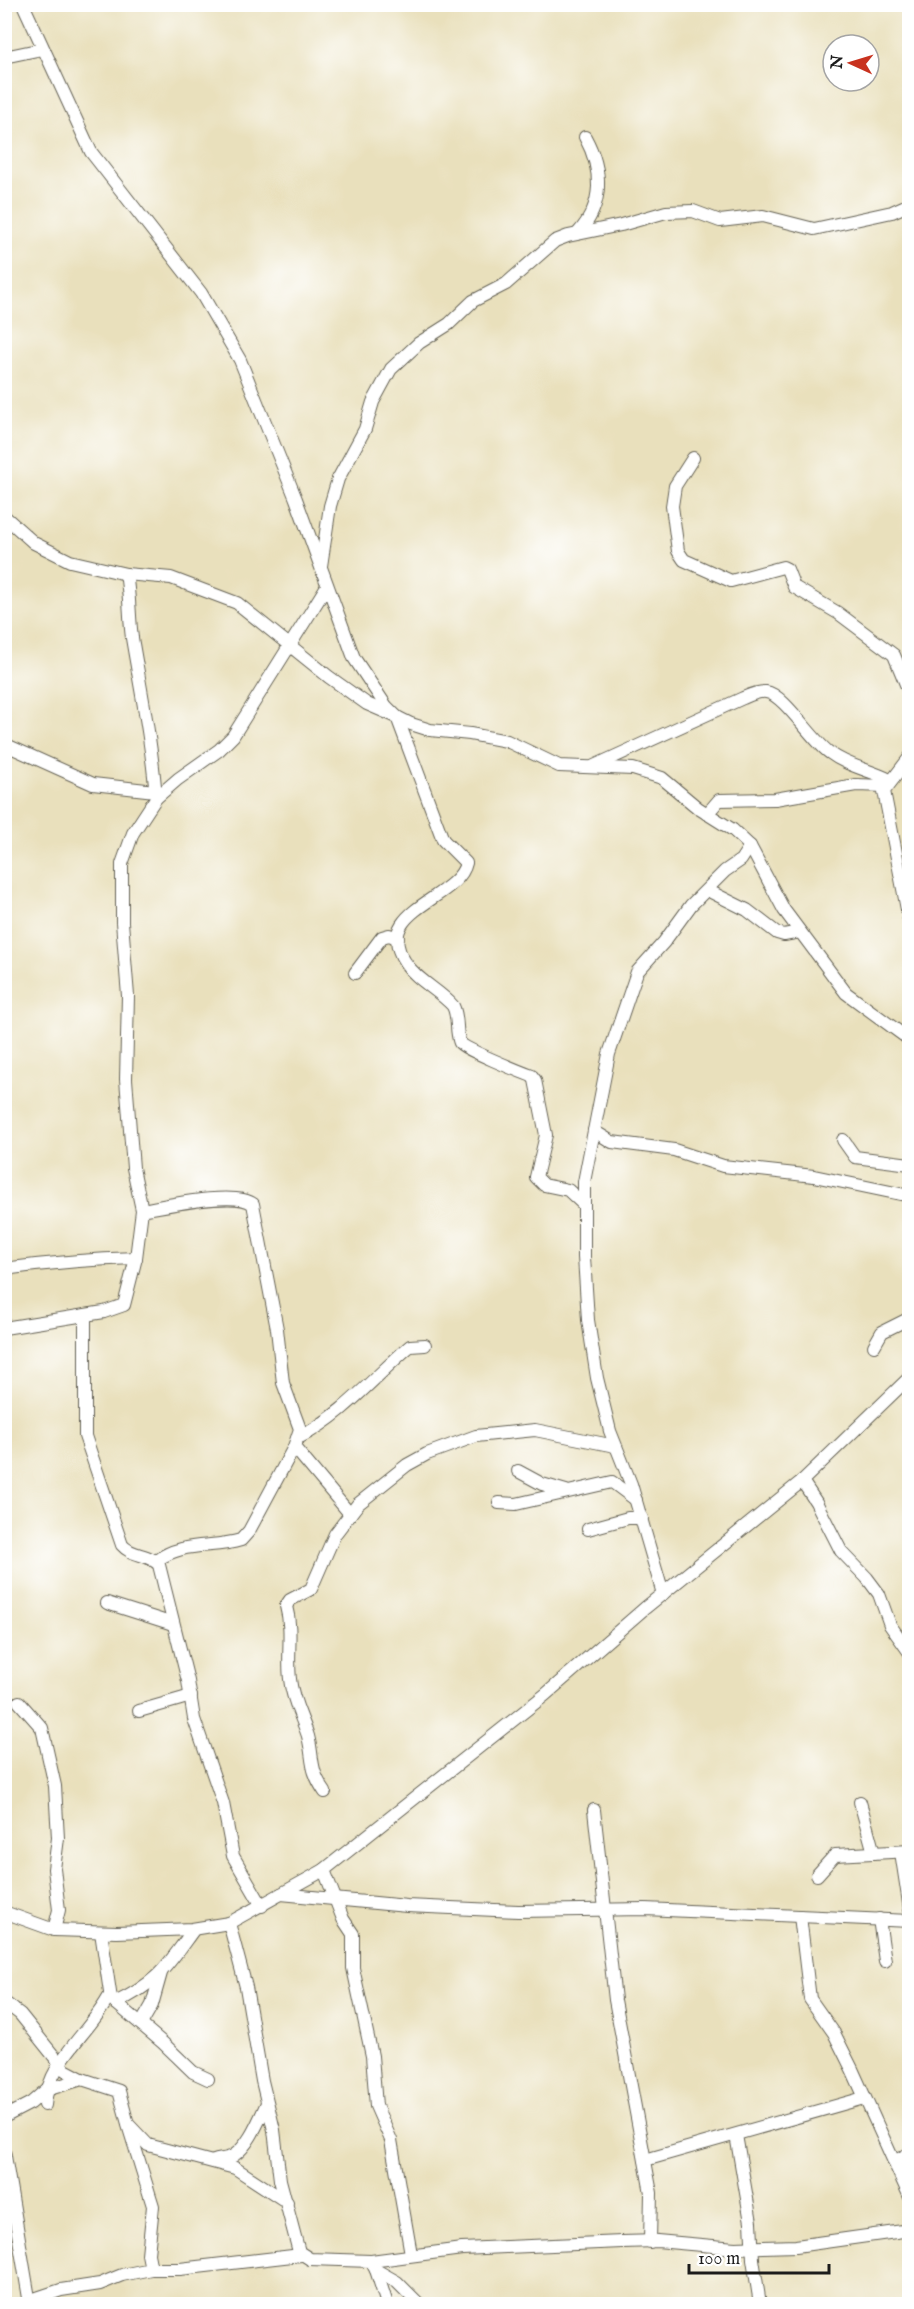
<svg xmlns="http://www.w3.org/2000/svg" width="914" height="2309" viewBox="0 0 914 2309" font-family="'IM FELL English',serif">
	<style>
		.lines { fill: none; stroke-linecap: round; stroke-linejoin: round }
		.minor-casing { stroke: #646154; stroke-width: 14 }
		.minor { stroke: #fff; stroke-width: 12 }
	</style>
	<rect width="100%" height="100%" fill="#fff"/>
	<filter id="ink" filterUnits="userSpaceOnUse"><feTurbulence type="fractalNoise" baseFrequency=".0167" numOctaves="2"/><feDisplacementMap in="SourceGraphic" scale="12" xChannelSelector="R" yChannelSelector="G"/><feConvolveMatrix kernelMatrix="1 2 1 2 8 2 1 2 1" color-interpolation-filters="sRGB"/></filter>
	<filter id="wash" filterUnits="userSpaceOnUse"><feTurbulence type="fractalNoise" baseFrequency=".008" numOctaves="4" result="noise"/><feDisplacementMap in="SourceGraphic" scale="24" xChannelSelector="R" yChannelSelector="G"/><feGaussianBlur stdDeviation="1.35" result="paint"/><feColorMatrix in="noise" values="0 0 0 0 0 0 0 0 0 0 0 0 0 0 0 0 0 1.4 0 .05"/><feComposite in="paint" operator="in"/></filter>
	<g filter="url(#wash)">
		<rect width="100%" height="100%" fill="#e9e0bc"/>
	</g>
	<g filter="url(#ink)">
		<g class="lines">
			<defs>
				<g id="minor">
					<path d="M 23,4 L 91,152 L 201,293 L 240,360 L 296,499 L 354,658 L 386,706 L 397,717 L 411,724 L 430,730 L 470,734 L 507,741 L 559,766 L 633,769 L 662,778 L 698,808 L 733,830 L 750,846 L 784,910 L 846,993 L 910,1040"/>
					<path d="M 4,57 L 42,49"/>
					<path d="M 578,233 C 604,205 603,170 585,137"/>
					<path d="M 693,458 L 675,486 L 672,506 L 678,551 L 684,560 L 731,581 L 783,567 L 787,569 L 794,587 L 838,613 L 894,655 L 910,694"/>
					<path d="M 4,516 L 34,543 L 70,561 L 126,574 L 171,578 L 237,603 L 329,677 L 367,704 L 397,717 L 443,840 L 466,863 C 458,900 371,910 405,962 C 416,980 439,990 453,1006 C 459,1018 455,1031 460,1043 C 462,1048 521,1072 532,1076 L 535,1080 L 546,1135 L 536,1177 L 544,1185 L 568,1190 L 582,1203"/>
					<path d="M 321,566 L 330,506 L 338,479 L 365,429 L 373,402 L 391,369 L 419,343 L 449,324 L 473,301 L 506,284 L 555,241 L 568,236 L 621,225 L 666,212 L 693,211 L 720,221 L 763,216 L 814,229 L 892,212 L 910,204"/>
					<path d="M 126,574 C 130,595 129,616 132,638 C 141,691 152,744 156,798"/>
					<path d="M 4,744 L 93,784 L 155,791"/>
					<path d="M 910,757 L 884,791 L 910,925"/>
					<path d="M 594,766 L 743,698 C 750,695 759,691 766,692 C 784,694 813,742 830,753 C 847,766 870,770 890,780"/>
					<path d="M 707,814 L 719,800 L 775,799 L 856,785 L 886,786"/>
					<path d="M 707,890 L 747,910 L 777,933 L 784,935 L 800,932"/>
					<path d="M 355,973 L 382,937 L 389,935 L 398,938"/>
					<path d="M 594,1131 L 612,1142 L 674,1150 L 723,1166 L 814,1176 L 910,1196"/>
					<path d="M 843,1140 L 855,1157 L 910,1164"/>
					<path d="M 142,1210 C 165,1206 236,1190 253,1204 L 277,1329 L 283,1383 L 300,1429 L 294,1447 L 249,1531 L 241,1540 C 212,1549 182,1541 156,1561"/>
					<path d="M 4,1269 C 48,1263 92,1259 136,1258"/>
					<path d="M 85,1316 L 85,1436 L 122,1545 C 132,1557 149,1553 159,1565 L 188,1681 L 194,1719 L 223,1803 L 233,1856 L 262,1906"/>
					<path d="M 4,1328 L 104,1312 L 124,1305 L 136,1258 L 142,1210 L 133,1168 L 126,1079 L 128,996 L 122,922 L 122,864 L 133,833 L 156,798 L 178,779 L 219,750 L 233,736 L 327,586"/>
					<path d="M 874,1346 L 882,1332 L 910,1318"/>
					<path d="M 300,1437 C 343,1415 374,1377 410,1346 L 425,1345"/>
					<path d="M 294,1447 L 350,1514"/>
					<path d="M 518,1471 L 542,1484 L 566,1491"/>
					<path d="M 802,1481 L 816,1502 L 841,1551 L 867,1578 L 879,1594 L 890,1625 L 910,1653"/>
					<path d="M 499,1503 L 516,1504 L 612,1482 L 636,1500"/>
					<path d="M 588,1529 L 628,1518 L 642,1518"/>
					<path d="M 663,1594 L 631,1484 L 610,1431 L 597,1378 L 588,1320 L 584,1257 L 584,1182 L 609,1054 L 637,972 L 664,942 L 691,905 L 725,871 L 741,860 L 750,846"/>
					<path d="M 107,1603 L 173,1624"/>
					<path d="M 19,1702 L 42,1728 L 55,1786 L 58,1838 L 54,1869 L 59,1910 L 54,1930"/>
					<path d="M 139,1711 L 191,1696"/>
					<path d="M 325,1792 C 309,1769 314,1760 308,1736 C 302,1717 292,1700 290,1679 C 287,1654 293,1631 286,1606 L 290,1600 L 311,1589 L 335,1534 L 358,1504 L 407,1465 L 427,1454 L 476,1436 L 535,1430 L 615,1446"/>
					<path d="M 860,1802 L 874,1853"/>
					<path d="M 594,1810 L 615,2000 L 651,2193 L 650,2242"/>
					<path d="M 901,1852 L 910,1910"/>
					<path d="M 324,1870 L 343,1919 L 353,1934 L 353,1968 L 372,2056 L 376,2106 L 391,2140 L 411,2254"/>
					<path d="M 817,1875 L 835,1855 L 910,1851"/>
					<path d="M 281,1894 L 407,1906 L 518,1911 L 645,1909 L 910,1921"/>
					<path d="M 4,1912 L 54,1930 L 117,1932 L 192,1929 L 229,1923 L 324,1870 L 545,1695 L 645,1608 L 802,1481 L 910,1377"/>
					<path d="M 800,1916 L 810,1999 L 834,2033 L 852,2069 L 910,2197"/>
					<path d="M 879,1919 L 885,1961"/>
					<path d="M 229,1923 L 246,1987 L 262,2081 L 274,2130 L 280,2180 L 299,2252 L 310,2259 L 371,2261 L 376,2270 L 397,2282 L 419,2304"/>
					<path d="M 101,1932 L 111,1999 L 163,2043 L 193,2072 L 208,2079"/>
					<path d="M 4,2002 L 20,2014 L 65,2070 L 82,2079 L 119,2091 L 128,2124 L 148,2145 L 235,2168 L 287,2202"/>
					<path d="M 115,2003 C 159,1982 167,1966 194,1929"/>
					<path d="M 141,2024 L 152,2005 L 161,1973"/>
					<path d="M 45,2105 C 48,2061 90,2033 110,1995"/>
					<path d="M 4,2117 L 31,2103 L 46,2090 L 82,2079"/>
					<path d="M 128,2125 L 153,2206 L 148,2254 L 151,2269"/>
					<path d="M 736,2135 L 751,2222 L 753,2259 L 760,2304"/>
					<path d="M 4,2150 L 30,2304"/>
					<path d="M 645,2160 L 864,2098"/>
					<path d="M 214,2161 C 219,2159 228,2159 233,2156 C 249,2146 259,2120 267,2103"/>
					<path d="M 894,2162 L 910,2153"/>
					<path d="M 371,2261 L 462,2249 L 622,2242 L 657,2241 L 735,2248 L 796,2246 L 910,2230"/>
					<path d="M 376,2270 L 387,2304"/>
					<path d="M 30,2303 L 37,2298 L 61,2290 L 100,2284 L 122,2275 L 151,2269 L 180,2269 L 301,2255"/>
				</g>
			</defs>
			<!-- minor casing -->
			<use href="#minor" class="minor-casing"/>
			<!-- minor -->
			<use href="#minor" class="minor"/>
		</g>
	</g>
	<!-- margin -->
	<rect width="914" height="2309" fill="none" stroke="#fff" stroke-width="24"/>
	<!-- north arrow -->
	<g transform="translate(851 63) rotate(274)"><circle r="28" fill="#ffffff" stroke="#a4a4a4" stroke-width="1.5"/>
	<path d="M0-4.5L10 22L0 15L-10 22Z" fill="#c8321e"/>
	<text y="-9" font-size="16" font-weight="bold" text-anchor="middle" fill="#1c1c1c">N</text>
	</g>
	<!-- scale -->
	<path d="M689 2264v9h140v-9" fill="none" stroke="#1c1c1c" stroke-width="3"/>
	<text x="698" y="2264" font-size="18" fill="#1c1c1c" stroke="#ffffff" stroke-width="4.5" paint-order="stroke">100 m</text>
</svg>
